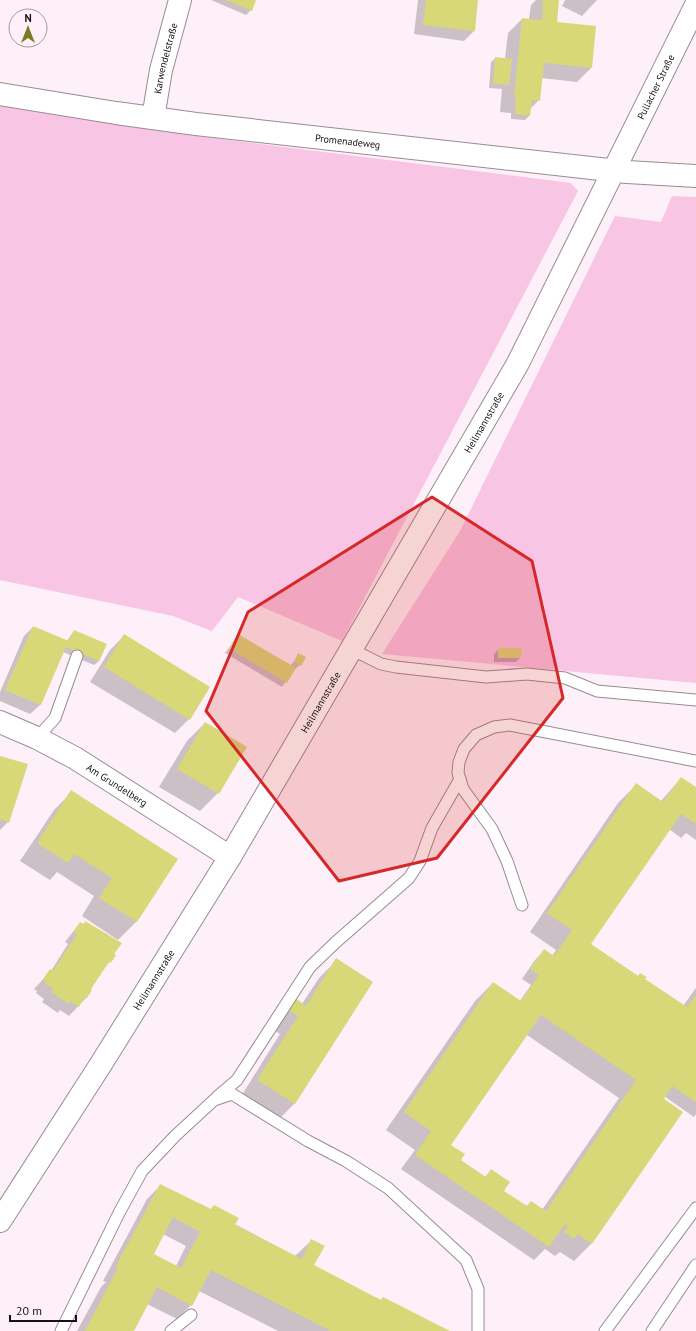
<svg xmlns="http://www.w3.org/2000/svg" width="696" height="1331" viewBox="0 0 696 1331" font-family="'PT Sans',sans-serif">
	<style>
		.green { fill: #f8c5e4 }
		.shadow { fill: #0003; fill-rule: evenodd }
		.building { fill: #d9d878; fill-rule: evenodd }
		.lines { fill: none; stroke-linecap: round; stroke-linejoin: round }
		.service-casing { stroke: #988c93; stroke-width: 13 }
		.minor-casing { stroke: #988c93; stroke-width: 24 }
		.service { stroke: #fff; stroke-width: 11 }
		.minor { stroke: #fff; stroke-width: 22 }
		.marked { fill: #d62828; fill-opacity: 0.2; stroke: #d62828; stroke-width: 3; stroke-linejoin: round }
		.labels { text-anchor: middle; stroke-width: 3; stroke-linejoin: round; paint-order: stroke }
		.street-label { font-size: 10px; fill: #161114; stroke: #fdf0f8 }
	</style>
	<rect width="100%" height="100%" fill="#fdf0f8"/>
	<!-- green -->
	<g class="green">
		<path d="M 0,104 L 197,136 L 571,183 L 578,191 L 342,641 L 238,597 L 212,631 L 173,616 L 0,580 Z"/>
		<path d="M 672,196 L 696,197 L 696,683 L 382,654 L 460,531 L 615,216 L 661,222 Z"/>
	</g>
	<!-- shadow -->
	<g class="shadow">
		<path d="M 211,0 L 255,0 L 251,10 L 246,15 Z"/>
		<path d="M 418,0 L 477,0 L 474,31 L 464,41 L 414,34 Z"/>
		<path d="M 536,0 L 558,0 L 556,23 L 591,68 L 577,82 L 541,78 L 539,100 L 530,109 L 530,115 L 525,120 L 511,119 L 511,113 L 500,112 L 502,89 L 489,88 L 491,62 L 496,58 L 505,59 L 508,33 L 522,19 L 529,19 L 531,5 Z"/>
		<path d="M 565,0 L 597,0 L 582,16 L 562,6 Z"/>
		<path d="M 33,627 L 67,641 L 74,631 L 106,645 L 99,661 L 94,665 L 63,652 L 40,705 L 30,714 L 0,701 L 0,692 L 24,636 Z"/>
		<path d="M 238,635 L 290,666 L 299,655 L 300,665 L 295,669 L 282,687 L 225,653 Z"/>
		<path d="M 124,636 L 189,719 L 175,733 L 90,682 L 110,650 Z"/>
		<path d="M 499,649 L 520,658 L 516,662 L 494,662 L 494,654 Z"/>
		<path d="M 205,723 L 218,793 L 200,811 L 159,787 L 187,741 Z"/>
		<path d="M 0,757 L 8,822 L 0,830 Z"/>
		<path d="M 681,778 L 696,789 L 696,840 L 686,833 L 681,838 L 669,829 L 590,944 L 683,1006 L 696,988 L 696,1114 L 694,1117 L 664,1096 L 592,1243 L 574,1261 L 560,1252 L 555,1256 L 545,1249 L 534,1260 L 401,1169 L 415,1150 L 386,1130 L 475,1001 L 493,983 L 520,1001 L 531,985 L 522,979 L 535,960 L 544,951 L 552,956 L 556,950 L 530,932 L 618,803 L 636,785 L 661,801 ZM 527,1035 L 619,1098 L 542,1210 L 531,1202 L 526,1207 L 503,1191 L 491,1170 L 484,1178 L 459,1161 L 450,1145 Z"/>
		<path d="M 72,792 L 177,859 L 136,922 L 118,940 L 82,916 L 94,896 L 57,872 L 50,880 L 20,861 L 54,810 Z"/>
		<path d="M 80,923 L 112,955 L 112,959 L 103,969 L 89,989 L 91,990 L 86,998 L 69,1016 L 60,1010 L 58,1013 L 42,1002 L 44,999 L 36,993 L 37,991 L 34,989 L 51,971 L 68,944 L 65,942 Z"/>
		<path d="M 337,960 L 372,982 L 294,1104 L 276,1122 L 240,1098 L 280,1034 L 269,1027 L 276,1017 L 302,1004 L 319,978 Z"/>
		<path d="M 161,1185 L 295,1256 L 312,1240 L 313,1266 L 380,1301 L 448,1331 L 278,1331 L 199,1291 L 191,1305 L 177,1319 L 147,1304 L 133,1331 L 77,1331 L 101,1287 L 106,1282 L 103,1281 L 147,1199 ZM 163,1234 L 186,1246 L 176,1266 L 152,1254 Z"/>
	</g>
	<!-- building -->
	<g class="building">
		<path d="M 226,0 L 256,0 L 252,11 Z"/>
		<path d="M 426,0 L 478,0 L 475,31 L 423,25 Z"/>
		<path d="M 543,0 L 559,0 L 557,22 L 596,26 L 592,68 L 544,63 L 540,101 L 532,100 L 530,116 L 515,114 L 516,98 L 514,98 L 522,18 L 542,20 Z"/>
		<path d="M 495,57 L 512,59 L 509,85 L 493,84 Z"/>
		<path d="M 33,626 L 69,641 L 74,630 L 107,644 L 99,661 L 66,647 L 41,705 L 5,690 Z"/>
		<path d="M 124,634 L 210,687 L 190,720 L 104,667 Z"/>
		<path d="M 238,634 L 296,668 L 287,683 L 229,648 Z"/>
		<path d="M 498,648 L 522,648 L 521,658 L 498,658 Z"/>
		<path d="M 298,653 L 306,657 L 301,666 L 294,662 Z"/>
		<path d="M 205,722 L 247,747 L 219,794 L 177,769 Z"/>
		<path d="M 0,756 L 28,764 L 9,823 L 0,819 Z"/>
		<path d="M 681,777 L 696,787 L 696,824 L 681,814 L 591,944 L 638,976 L 640,973 L 647,977 L 645,979 L 687,1007 L 696,995 L 696,1102 L 672,1086 L 664,1099 L 683,1112 L 592,1244 L 578,1234 L 574,1239 L 564,1232 L 568,1226 L 565,1224 L 549,1247 L 415,1155 L 431,1131 L 404,1112 L 493,982 L 521,1001 L 539,975 L 530,969 L 544,949 L 554,956 L 572,930 L 547,913 L 636,783 L 663,802 ZM 541,1015 L 636,1080 L 546,1211 L 531,1201 L 527,1206 L 504,1191 L 510,1182 L 491,1169 L 486,1177 L 461,1160 L 465,1154 L 451,1145 Z"/>
		<path d="M 71,790 L 178,859 L 137,922 L 99,898 L 112,878 L 74,854 L 68,863 L 37,843 Z"/>
		<path d="M 85,921 L 122,943 L 114,954 L 116,955 L 113,960 L 110,963 L 109,962 L 91,989 L 92,990 L 87,998 L 85,997 L 79,1007 L 70,1001 L 69,1004 L 51,992 L 53,989 L 45,984 L 46,981 L 43,979 L 50,969 L 53,971 L 77,934 L 73,932 L 80,922 L 84,924 Z"/>
		<path d="M 336,958 L 373,982 L 295,1104 L 257,1080 L 298,1016 L 286,1009 L 294,997 L 306,1006 Z"/>
		<path d="M 160,1184 L 211,1209 L 214,1205 L 239,1218 L 235,1225 L 302,1259 L 311,1239 L 325,1246 L 314,1265 L 381,1300 L 383,1297 L 450,1331 L 331,1331 L 211,1270 L 192,1306 L 157,1287 L 134,1331 L 85,1331 L 118,1268 L 116,1266 ZM 173,1217 L 200,1232 L 181,1268 L 154,1254 Z"/>
	</g>
	<g class="lines">
		<defs>
			<g id="service">
				<path d="M 351,649 L 381,664 L 396,667 L 486,677 L 527,674 L 565,678 L 597,691 L 696,700"/>
				<path d="M 37,738 L 55,718 L 77,656"/>
				<path d="M 522,905 L 507,861 L 492,829 L 463,789 L 458,773 L 459,762 L 464,749 L 476,735 L 494,727 L 510,725 L 696,761"/>
				<path d="M 217,1097 L 237,1080 L 310,967 L 336,942 L 409,878 L 420,861 L 432,828 L 460,779"/>
				<path d="M 61,1331 L 119,1213 L 142,1171 L 175,1136 L 214,1100 L 232,1094 L 308,1141 L 346,1161 L 388,1188 L 466,1260 L 478,1289 L 478,1331"/>
				<path d="M 171,1331 L 191,1315"/>
				<path d="M 605,1331 L 696,1208"/>
				<path d="M 652,1331 L 696,1265"/>
			</g>
			<g id="minor">
				<path id="s1" d="M 0,94 L 116,113 L 196,124 L 627,172 L 696,176"/>
				<path id="s2" d="M 153,118 L 161,70 L 180,0"/>
				<path id="s3" d="M 0,722 L 37,738 L 75,758 L 230,857"/>
				<path id="s4" d="M 0,1221 L 101,1064 L 230,857 L 517,365 L 696,5"/>
			</g>
		</defs>
		<!-- service casing -->
		<use href="#service" class="service-casing"/>
		<!-- minor casing -->
		<use href="#minor" class="minor-casing"/>
		<!-- service -->
		<use href="#service" class="service"/>
		<!-- minor -->
		<use href="#minor" class="minor"/>
	</g>
	<!-- marked area -->
	<path class="marked" d="M 432,497 L 532,561 L 563,698 L 437,858 L 339,881 L 206,711 L 248,612 Z"/>
	<g class="labels">
		<!-- street labels -->
		<g class="street-label">
			<text dy="4" stroke="none"><textPath href="#s2" startOffset="61">Karwendelstraße</textPath></text>
			<text dy="4" stroke="none"><textPath href="#s4" startOffset="1311">Pullacher Straße</textPath></text>
			<text dy="4" stroke="none"><textPath href="#s1" startOffset="351">Promenadeweg</textPath></text>
			<text dy="4" stroke="none"><textPath href="#s4" startOffset="934">Heilmannstraße</textPath></text>
			<text dy="4" stroke="none"><textPath href="#s4" startOffset="610">Heilmannstraße</textPath></text>
			<text dy="4" stroke="none"><textPath href="#s3" startOffset="133">Am Grundelberg</textPath></text>
			<text dy="4" stroke="none"><textPath href="#s4" startOffset="286">Heilmannstraße</textPath></text>
		</g>
	</g>
	<!-- north arrow -->
	<g transform="translate(28 28)"><circle r="19" fill="#fdf0f8" stroke="#a1979d"/>
	<path d="M0-3L7 15L0 10L-7 15Z" fill="#7c7a21"/>
	<text y="-6" font-size="11" font-weight="bold" text-anchor="middle" fill="#161114">N</text>
	</g>
	<!-- scale -->
	<path d="M10 1315v6h66v-6" fill="none" stroke="#161114" stroke-width="2"/>
	<text x="16" y="1315" font-size="12" fill="#161114" stroke="#fdf0f8" stroke-width="3" paint-order="stroke">20 m</text>
</svg>
